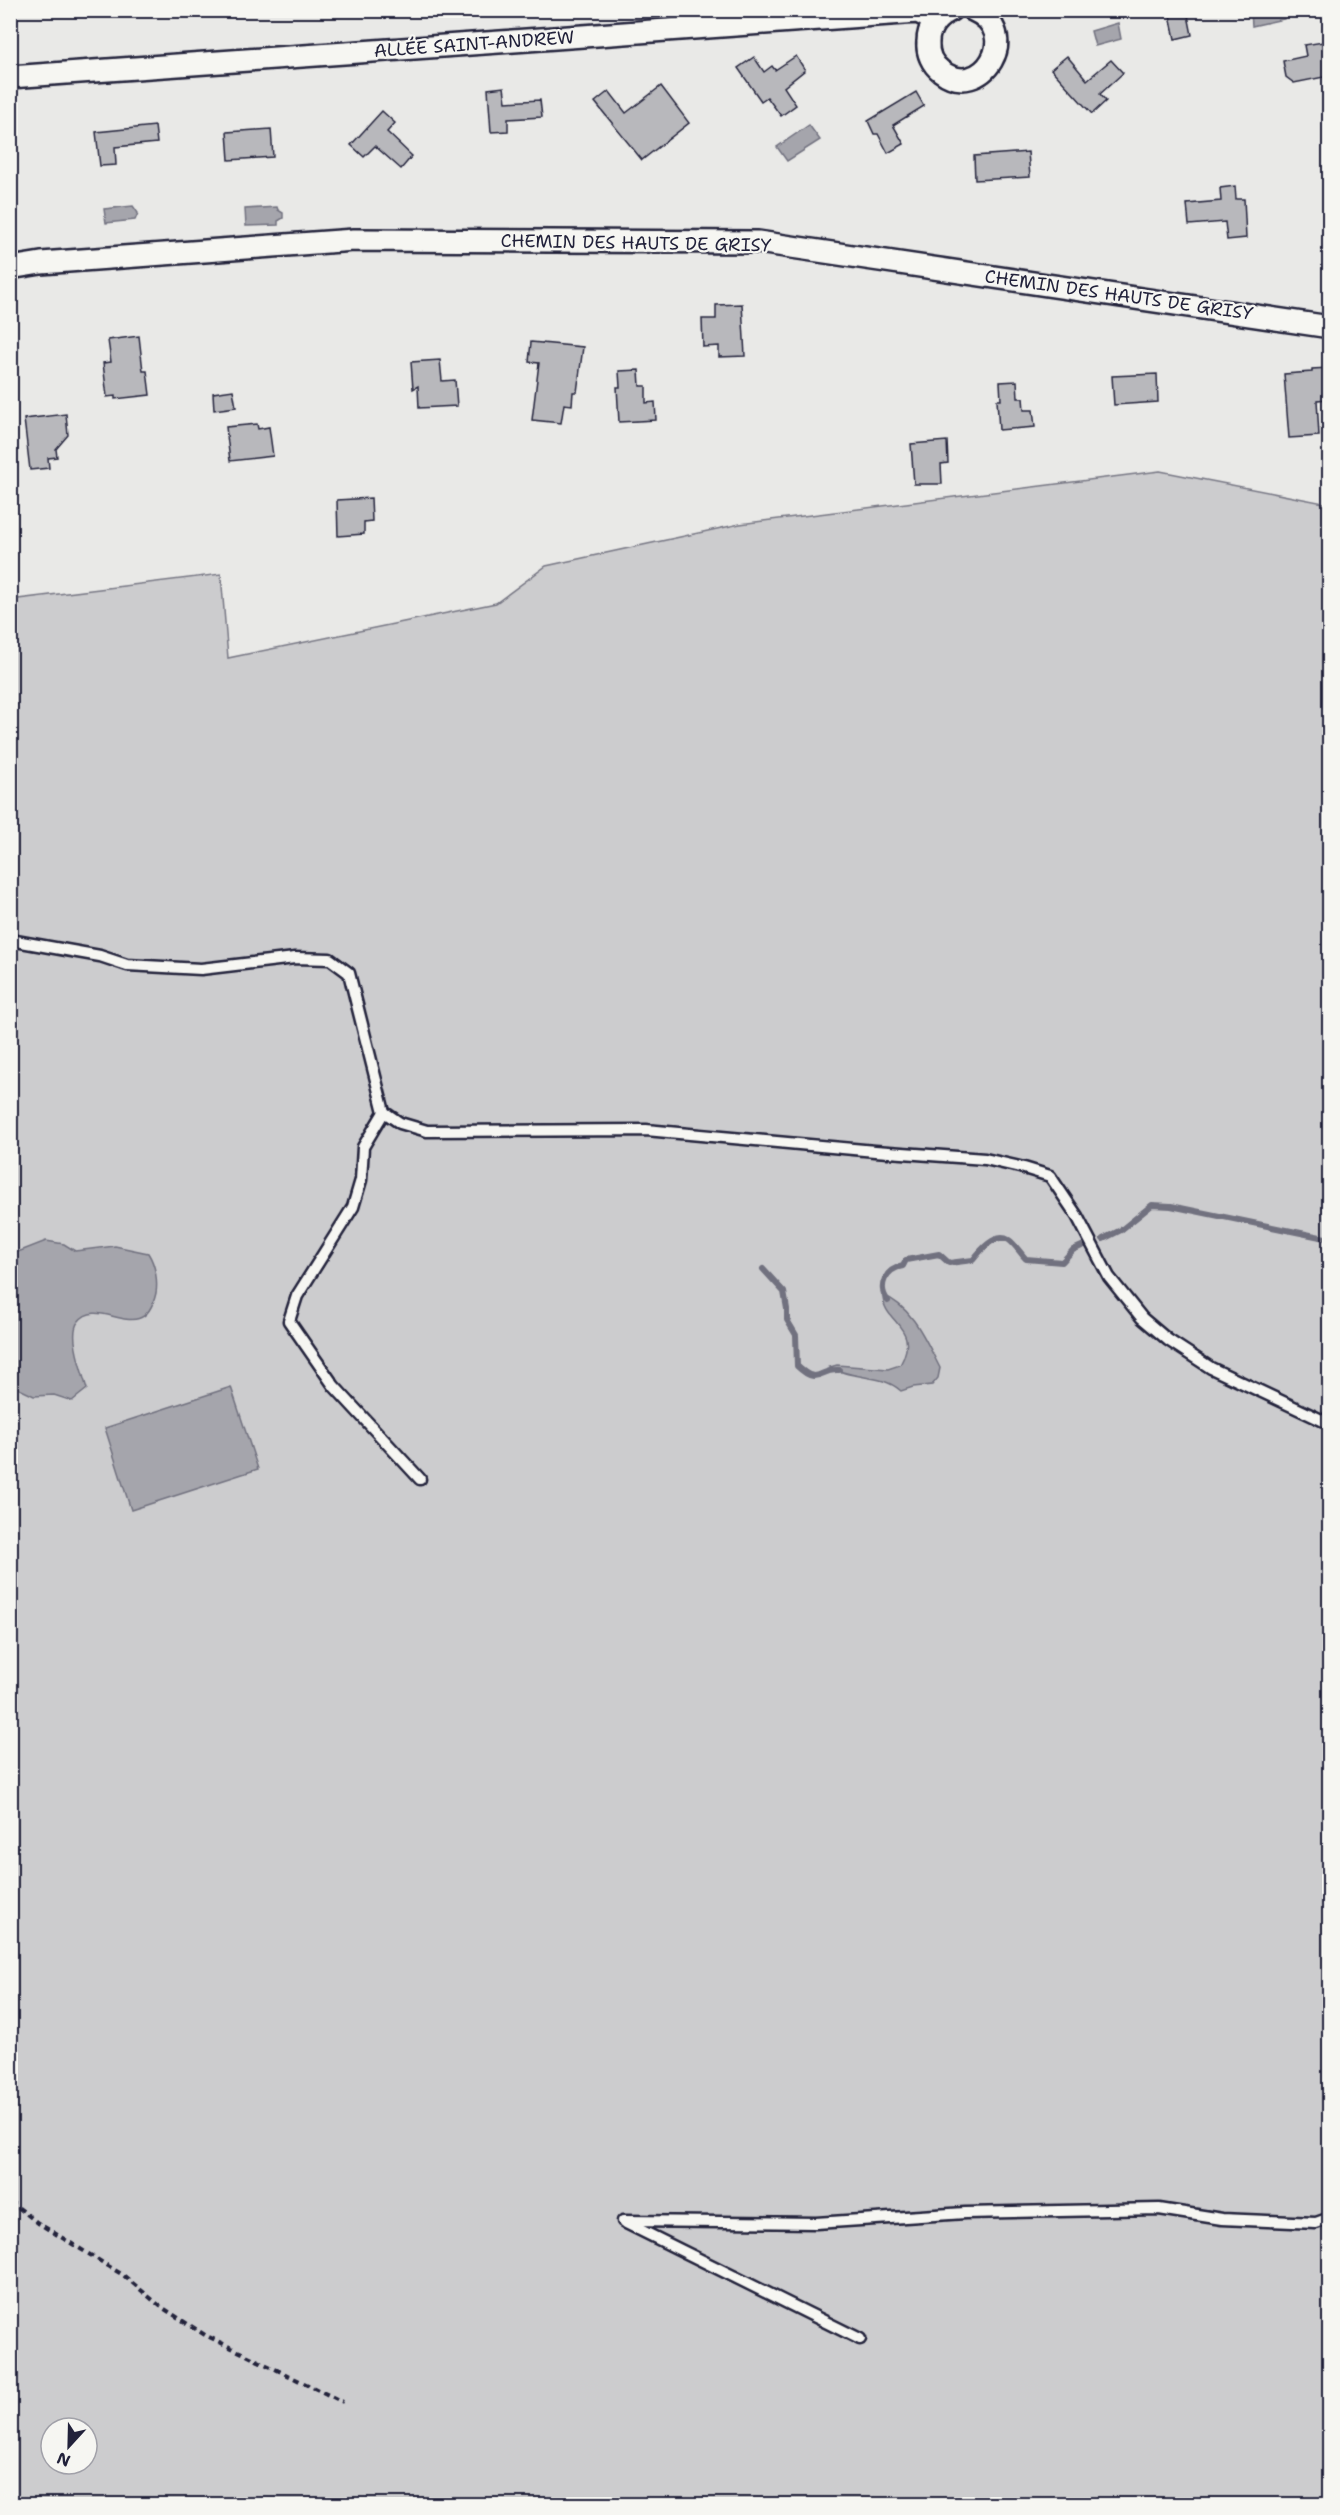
<svg xmlns="http://www.w3.org/2000/svg" width="1340" height="2515" viewBox="0 0 1340 2515" font-family="'Shantell Sans',sans-serif">
	<style>
		.green { fill: #ccccce; stroke: #777784; stroke-width: 1.5; fill-rule: evenodd }
		.water { fill: #a5a5ac; stroke: #71717f; stroke-width: 1.5 }
		.lines { fill: none; stroke-linecap: round; stroke-linejoin: round }
		.stream { stroke: #71717f; stroke-width: 6 }
		.building { fill: #b8b8bc; stroke: #22223b; stroke-width: 1.5 }
		.lane-casing { stroke: #22223b; stroke-width: 15 }
		.street-casing { stroke: #22223b; stroke-width: 26 }
		.path { stroke: #22223b; stroke-width: 4; stroke-dasharray: 6 4.5; stroke-linecap: butt }
		.lane { stroke: #f6f6f2; stroke-width: 10 }
		.street { stroke: #f6f6f2; stroke-width: 21 }
		.labels { text-anchor: middle; stroke-width: 4.5; stroke-linejoin: round; paint-order: stroke }
		.street-label { font-size: 18px; fill: #22223b; stroke: #f6f6f2 }
	</style>
	<rect width="100%" height="100%" fill="#e9e9e7"/>
	<filter id="ink" filterUnits="userSpaceOnUse"><feTurbulence type="fractalNoise" baseFrequency=".0167" numOctaves="2"/><feDisplacementMap in="SourceGraphic" scale="12" xChannelSelector="R" yChannelSelector="G"/><feConvolveMatrix kernelMatrix="1 2 1 2 8 2 1 2 1" color-interpolation-filters="sRGB"/></filter>
	<g filter="url(#ink)">
		<!-- green -->
		<path class="green" d="M 1160,471 L 1329,504 L 1329,2504 L 11,2504 L 10,600 L 221,574 L 228,658 L 496,603 L 546,566 L 740,524 ZM 51,2428 L 87,2428 L 87,2464 L 51,2464 Z"/>
		<!-- water -->
		<g class="water">
			<path d="M 1251,11 L 1283,11 L 1284,19 L 1252,26 Z"/>
			<path d="M 1118,23 L 1121,39 L 1095,46 L 1091,31 Z"/>
			<path d="M 809,125 L 820,140 L 787,161 L 777,147 Z"/>
			<path d="M 133,206 L 138,213 L 135,220 L 106,223 L 104,209 Z"/>
			<path d="M 277,207 L 278,210 L 283,213 L 283,218 L 278,221 L 278,225 L 246,226 L 245,209 Z"/>
			<path d="M 46,1241 L 64,1244 L 75,1251 L 115,1246 L 148,1253 C 155,1264 158,1280 156,1293 C 143,1350 99,1293 78,1322 C 68,1335 83,1374 87,1389 L 72,1401 L 54,1395 L 34,1396 L 11,1385 L 11,1252 L 18,1252 Z"/>
			<path d="M 883,1295 C 913,1307 926,1341 940,1368 L 938,1378 L 932,1385 L 913,1387 L 901,1391 C 881,1373 852,1380 830,1367 L 837,1365 L 888,1369 L 900,1365 C 922,1326 882,1323 883,1295 Z"/>
			<path d="M 231,1387 L 258,1469 L 131,1510 L 105,1428 Z"/>
		</g>
		<g class="lines">
			<!-- stream -->
			<g class="stream">
				<path d="M 1103,1239 L 1121,1230 L 1152,1205 L 1171,1206 L 1330,1239"/>
				<path d="M 763,1269 L 784,1292 L 787,1309 L 787,1320 L 796,1335 L 797,1366 C 819,1387 819,1368 839,1370"/>
				<path d="M 888,1301 C 877,1287 885,1269 903,1266 L 906,1260 L 939,1254 L 949,1263 L 973,1260 C 980,1251 995,1232 1009,1240 C 1015,1244 1021,1254 1026,1259 L 1062,1262 L 1073,1250 L 1084,1245"/>
			</g>
		</g>
		<!-- building -->
		<g class="building">
			<path d="M 1169,10 L 1187,10 L 1192,35 L 1175,39 Z"/>
			<path d="M 1323,42 L 1325,52 L 1329,51 L 1329,76 L 1294,83 L 1286,77 L 1283,61 L 1306,56 L 1304,45 Z"/>
			<path d="M 796,56 L 805,70 L 784,87 L 796,105 L 781,116 L 767,97 L 761,101 L 738,68 L 754,57 L 764,72 L 772,66 L 775,70 Z"/>
			<path d="M 1067,56 L 1087,80 L 1111,60 L 1123,73 L 1100,94 L 1106,101 L 1092,114 L 1051,69 Z"/>
			<path d="M 661,86 L 689,123 L 642,160 L 595,102 L 609,91 L 626,113 Z"/>
			<path d="M 504,87 L 506,102 L 540,100 L 542,117 L 508,119 L 508,131 L 491,132 L 488,89 Z"/>
			<path d="M 916,92 L 924,106 L 893,125 L 904,144 L 888,153 L 878,134 L 874,134 L 868,121 Z"/>
			<path d="M 382,111 L 395,123 L 387,132 L 412,156 L 401,169 L 375,146 L 364,157 L 351,145 Z"/>
			<path d="M 155,126 L 157,143 L 115,147 L 116,165 L 100,166 L 96,132 Z"/>
			<path d="M 271,129 L 273,157 L 229,160 L 227,132 Z"/>
			<path d="M 1028,152 L 1030,177 L 975,180 L 974,156 Z"/>
			<path d="M 1235,186 L 1236,199 L 1244,199 L 1246,238 L 1227,240 L 1225,222 L 1189,225 L 1187,204 L 1221,201 L 1220,188 Z"/>
			<path d="M 742,304 L 745,356 L 719,357 L 719,346 L 703,347 L 702,319 L 716,319 L 716,305 Z"/>
			<path d="M 139,336 L 143,371 L 147,371 L 150,395 L 115,399 L 115,396 L 107,397 L 103,363 L 111,362 L 108,340 Z"/>
			<path d="M 531,342 L 583,347 L 577,392 L 573,392 L 572,405 L 564,404 L 561,423 L 532,420 L 539,363 L 529,362 Z"/>
			<path d="M 440,360 L 442,381 L 455,380 L 457,406 L 419,408 L 418,386 L 413,389 L 411,362 Z"/>
			<path d="M 1329,368 L 1329,399 L 1317,400 L 1319,436 L 1289,438 L 1284,374 L 1312,372 L 1312,369 Z"/>
			<path d="M 639,370 L 640,386 L 646,386 L 646,403 L 655,402 L 656,420 L 619,422 L 617,387 L 620,387 L 619,371 Z"/>
			<path d="M 1157,374 L 1158,402 L 1114,405 L 1112,376 Z"/>
			<path d="M 1017,381 L 1018,398 L 1023,398 L 1024,410 L 1033,410 L 1035,427 L 999,430 L 997,400 L 1001,400 L 1000,382 Z"/>
			<path d="M 233,390 L 236,407 L 214,410 L 213,393 Z"/>
			<path d="M 66,414 L 68,435 L 56,449 L 57,457 L 48,458 L 49,468 L 30,470 L 24,419 Z"/>
			<path d="M 257,424 L 258,429 L 269,427 L 273,456 L 230,461 L 226,427 Z"/>
			<path d="M 947,441 L 948,463 L 941,464 L 942,484 L 914,484 L 911,444 Z"/>
			<path d="M 371,498 L 372,521 L 364,522 L 364,534 L 338,536 L 337,500 Z"/>
		</g>
		<g class="lines">
			<defs>
				<g id="lane">
					<path d="M 10,940 L 100,956 L 127,965 L 201,969 L 295,958 L 330,959 L 349,973 L 384,1112 L 400,1123 L 427,1131 L 646,1130 L 875,1151 L 985,1159 L 1024,1168 L 1050,1176 L 1077,1216 L 1109,1277 L 1142,1318 L 1168,1340 L 1211,1368 L 1330,1424"/>
					<path d="M 384,1112 L 363,1147 L 361,1180 L 353,1207 L 297,1296 L 289,1321 L 334,1386 L 420,1479"/>
					<path d="M 623,2221 L 816,2223 L 965,2213 L 1159,2209 L 1222,2219 L 1316,2223 L 1330,2218"/>
					<path d="M 626,2223 L 860,2339"/>
				</g>
				<g id="street">
					<path d="M 951,10 C 937,17 928,27 928,42 C 927,53 932,64 941,71 C 981,102 1025,33 973,10"/>
					<path d="M 10,77 L 918,12 L 935,21"/>
					<path d="M 10,268 L 41,263 L 354,240 L 758,242 L 1330,327"/>
				</g>
			</defs>
			<!-- lane casing -->
			<use href="#lane" class="lane-casing"/>
			<!-- street casing -->
			<use href="#street" class="street-casing"/>
			<!-- path -->
			<path class="path" d="M 10,2201 L 38,2223 L 123,2275 L 160,2306 L 205,2335 L 343,2402"/>
			<!-- lane -->
			<use href="#lane" class="lane"/>
			<!-- street -->
			<use href="#street" class="street"/>
		</g>
	</g>
	<g class="labels">
		<!-- street labels -->
		<g class="street-label">
			<text transform="translate(474 44) rotate(-4)" y="6">ALLÉE SAINT-ANDREW</text>
			<text transform="translate(636 243) rotate(1)" y="6">CHEMIN DES HAUTS DE GRISY</text>
			<text transform="translate(1119 295) rotate(8)" y="6">CHEMIN DES HAUTS DE GRISY</text>
		</g>
	</g>
	<!-- margin -->
	<rect width="1340" height="2515" fill="none" stroke="#f6f6f2" stroke-width="36"/>
	<rect x="18" y="18" width="1304" height="2479" fill="none" stroke="#22223b" stroke-width="2" filter="url(#ink)"/>
	<!-- north arrow -->
	<g transform="translate(69 2446) rotate(202)"><circle r="28" fill="#f6f6f2" stroke="#a1a1a9" stroke-width="1.5"/>
	<path d="M0-4.5L10 22L0 15L-10 22Z" fill="#22223b"/>
	<text y="-9" font-size="16" font-weight="bold" text-anchor="middle" fill="#22223b">N</text>
	</g>
</svg>
